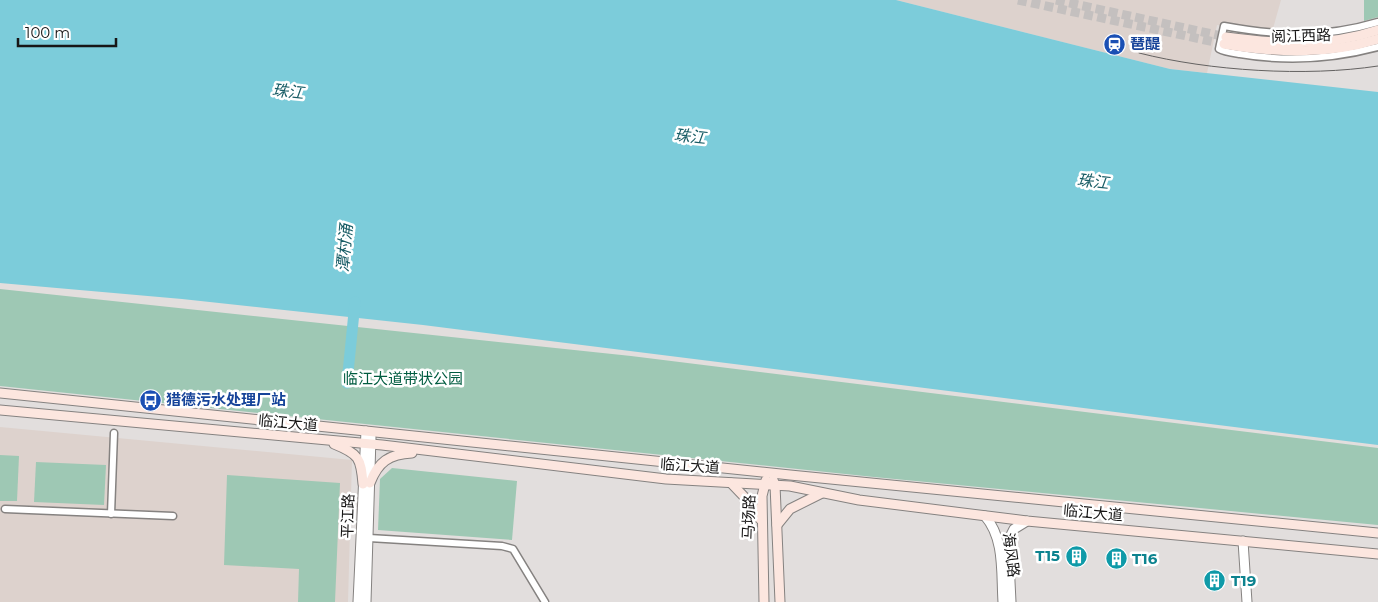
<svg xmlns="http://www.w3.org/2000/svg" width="1378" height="602" viewBox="0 0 1378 602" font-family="Montserrat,'Noto Sans SC',sans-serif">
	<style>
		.built { fill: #ddd2cd }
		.green { fill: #9ec8b4 }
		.water { fill: #7cccda }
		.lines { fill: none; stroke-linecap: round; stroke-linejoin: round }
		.river { stroke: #7cccda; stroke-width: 11 }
		.secondary-tunnel { stroke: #c4c0bf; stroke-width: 9; stroke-dasharray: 9 4.5; stroke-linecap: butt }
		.minor-casing { stroke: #858280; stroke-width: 9 }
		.tertiary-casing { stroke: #858280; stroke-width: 11 }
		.secondary-casing { stroke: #858280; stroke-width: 11 }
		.minor { stroke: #fff; stroke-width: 6 }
		.tertiary { stroke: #fff; stroke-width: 9 }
		.secondary { stroke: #fce6df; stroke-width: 9 }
		.tram { stroke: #646261; stroke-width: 1 }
		.labels { text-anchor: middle; stroke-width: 5; stroke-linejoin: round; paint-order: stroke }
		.street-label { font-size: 15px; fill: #171616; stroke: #fff }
		.transit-label { font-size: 15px; font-weight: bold; fill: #164399; stroke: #fff; text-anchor: start }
		.park-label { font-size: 15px; fill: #015c40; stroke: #fff }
		.culture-label { font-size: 15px; font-weight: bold; fill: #0d838f; stroke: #fff; text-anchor: start }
		.water-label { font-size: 16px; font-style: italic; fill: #185c65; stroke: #fff }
	</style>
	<rect width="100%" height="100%" fill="#e2dedd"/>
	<!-- built -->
	<g class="built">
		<path d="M 896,0 L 1281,0 L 1272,32 L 1217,25 L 1207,73 L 1170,69 Z"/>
		<path d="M 0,427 L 352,460 L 348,602 L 0,602 Z"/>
	</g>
	<!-- green -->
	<g class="green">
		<path d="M 1364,0 L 1378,0 L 1378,17 L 1364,21 Z"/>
		<path d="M 0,289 L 631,356 L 1378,448 L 1378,525 L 874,477 L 0,386 Z"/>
		<path d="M 0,455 L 19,456 L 17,501 L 0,501 Z"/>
		<path d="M 36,462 L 106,465 L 104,505 L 34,502 Z"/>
		<path d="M 392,468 L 517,481 L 512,540 L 378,530 L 380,479 Z"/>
		<path d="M 227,475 L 340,483 L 335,602 L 298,602 L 299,569 L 224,565 Z"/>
	</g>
	<!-- water -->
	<path class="water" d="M 0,0 L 896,0 L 1170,69 L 1378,92 L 1378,445 L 423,325 L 182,299 L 0,283 Z"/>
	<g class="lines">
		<!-- river -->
		<path class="river" d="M 347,383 L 355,302"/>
		<!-- secondary-tunnel -->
		<g class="secondary-tunnel">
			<path d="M 1018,0 L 1224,44"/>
			<path d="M 1056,0 L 1226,37"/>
		</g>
		<defs>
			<g id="minor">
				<path d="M 1378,22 C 1324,38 1279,36 1224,26 L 1219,49 C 1224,52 1233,53 1240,54 C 1286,62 1333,59 1378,47"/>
				<path d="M 5,509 L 173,516"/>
				<path d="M 111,514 L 114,433"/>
				<path d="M 369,538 L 502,546 L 513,549 L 545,602"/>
			</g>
			<g id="tertiary">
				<path d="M 985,516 C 1005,539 1001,573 1003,602"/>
				<path d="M 1243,541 L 1247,602"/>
				<path d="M 358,602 L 366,431"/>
				<path d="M 366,602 L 371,437"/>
				<path d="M 1011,602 L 1008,541 L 1014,529 L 1027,521"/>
			</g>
			<g id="secondary">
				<path d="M 1226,37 C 1277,44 1328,47 1378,30"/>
				<path d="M 1224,44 C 1276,53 1327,55 1378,39"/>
				<path d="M 0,393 L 790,475 L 1378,533"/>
				<path d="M 0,410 L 382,445 L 666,479 L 790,486 L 859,500 L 1027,521 L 1378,554"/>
				<path d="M 334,444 C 359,454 361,458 363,484"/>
				<path d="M 773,480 L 775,485 L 780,602"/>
				<path d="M 370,483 C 378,462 389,454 412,453"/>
				<path d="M 731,483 L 756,509 L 760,519"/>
				<path d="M 777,525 L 790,509 L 822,493"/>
				<path d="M 764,602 L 762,496 L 766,480"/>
			</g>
		</defs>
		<!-- minor casing -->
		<use href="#minor" class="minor-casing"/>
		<!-- tertiary casing -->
		<use href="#tertiary" class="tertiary-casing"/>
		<!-- secondary casing -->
		<use href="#secondary" class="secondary-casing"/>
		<!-- minor -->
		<use href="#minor" class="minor"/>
		<!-- tertiary -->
		<use href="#tertiary" class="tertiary"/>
		<!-- secondary -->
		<use href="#secondary" class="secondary"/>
		<!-- tram -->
		<path class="tram" d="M 1139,53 C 1210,71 1306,77 1378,66"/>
	</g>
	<!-- icons -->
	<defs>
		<symbol id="station-disc" viewBox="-11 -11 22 22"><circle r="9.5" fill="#1a4fb4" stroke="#fff"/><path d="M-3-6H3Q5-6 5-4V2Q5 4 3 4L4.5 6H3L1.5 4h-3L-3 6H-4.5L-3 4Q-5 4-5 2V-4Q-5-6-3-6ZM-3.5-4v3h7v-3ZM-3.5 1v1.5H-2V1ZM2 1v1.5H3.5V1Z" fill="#fff"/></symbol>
		<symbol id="bus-disc" viewBox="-11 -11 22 22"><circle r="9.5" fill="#1a4fb4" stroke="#fff"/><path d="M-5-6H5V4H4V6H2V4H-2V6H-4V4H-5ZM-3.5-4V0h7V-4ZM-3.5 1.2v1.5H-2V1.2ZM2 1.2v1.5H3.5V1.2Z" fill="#fff"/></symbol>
		<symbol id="building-disc" viewBox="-11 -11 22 22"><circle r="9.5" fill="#0f9aa8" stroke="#fff"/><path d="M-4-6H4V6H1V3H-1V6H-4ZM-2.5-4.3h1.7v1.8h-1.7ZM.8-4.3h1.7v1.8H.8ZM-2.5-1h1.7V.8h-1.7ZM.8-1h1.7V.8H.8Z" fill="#fff"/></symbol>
	</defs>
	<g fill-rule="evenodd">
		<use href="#station-disc" x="1102" y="32" width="25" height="25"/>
		<use href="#bus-disc" x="138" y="388" width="25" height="25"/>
		<use href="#building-disc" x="1064" y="544" width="25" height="25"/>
		<use href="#building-disc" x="1104" y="546" width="25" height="25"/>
		<use href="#building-disc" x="1202" y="568" width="25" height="25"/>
	</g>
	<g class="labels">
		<!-- street labels -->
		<g class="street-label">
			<text transform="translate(1301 36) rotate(-2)" y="5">阅江西路</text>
			<text transform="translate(288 423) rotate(5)" y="5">临江大道</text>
			<text transform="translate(690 466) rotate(4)" y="5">临江大道</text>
			<text transform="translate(1093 513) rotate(5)" y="5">临江大道</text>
			<text transform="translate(348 516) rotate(-88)" y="5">平江路</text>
			<text transform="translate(749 517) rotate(-88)" y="5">马场路</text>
			<text transform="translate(1011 555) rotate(83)" y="5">海风路</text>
		</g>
		<!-- transit labels -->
		<g class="transit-label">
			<text x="1130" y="49">琶醍</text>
			<text x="166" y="405">猎德污水处理厂站</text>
		</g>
		<!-- park labels -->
		<g class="park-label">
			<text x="403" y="384">临江大道带状公园</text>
		</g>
		<!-- culture labels -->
		<g class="culture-label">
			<text x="1060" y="561" text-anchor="end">T15</text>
			<text x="1132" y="564">T16</text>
			<text x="1231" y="586">T19</text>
		</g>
		<!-- water labels -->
		<g class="water-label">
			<text transform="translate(288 91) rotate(6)" y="6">珠江</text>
			<text transform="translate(690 136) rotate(6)" y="6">珠江</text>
			<text transform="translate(1093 181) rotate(6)" y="6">珠江</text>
			<text transform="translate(344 248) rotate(-85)" y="6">潭村涌</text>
		</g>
	</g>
	<!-- scale -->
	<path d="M18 38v8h98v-8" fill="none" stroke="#171616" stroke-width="2.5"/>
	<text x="25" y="38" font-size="15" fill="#171616" stroke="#ffffff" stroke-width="4" paint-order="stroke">100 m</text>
</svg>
